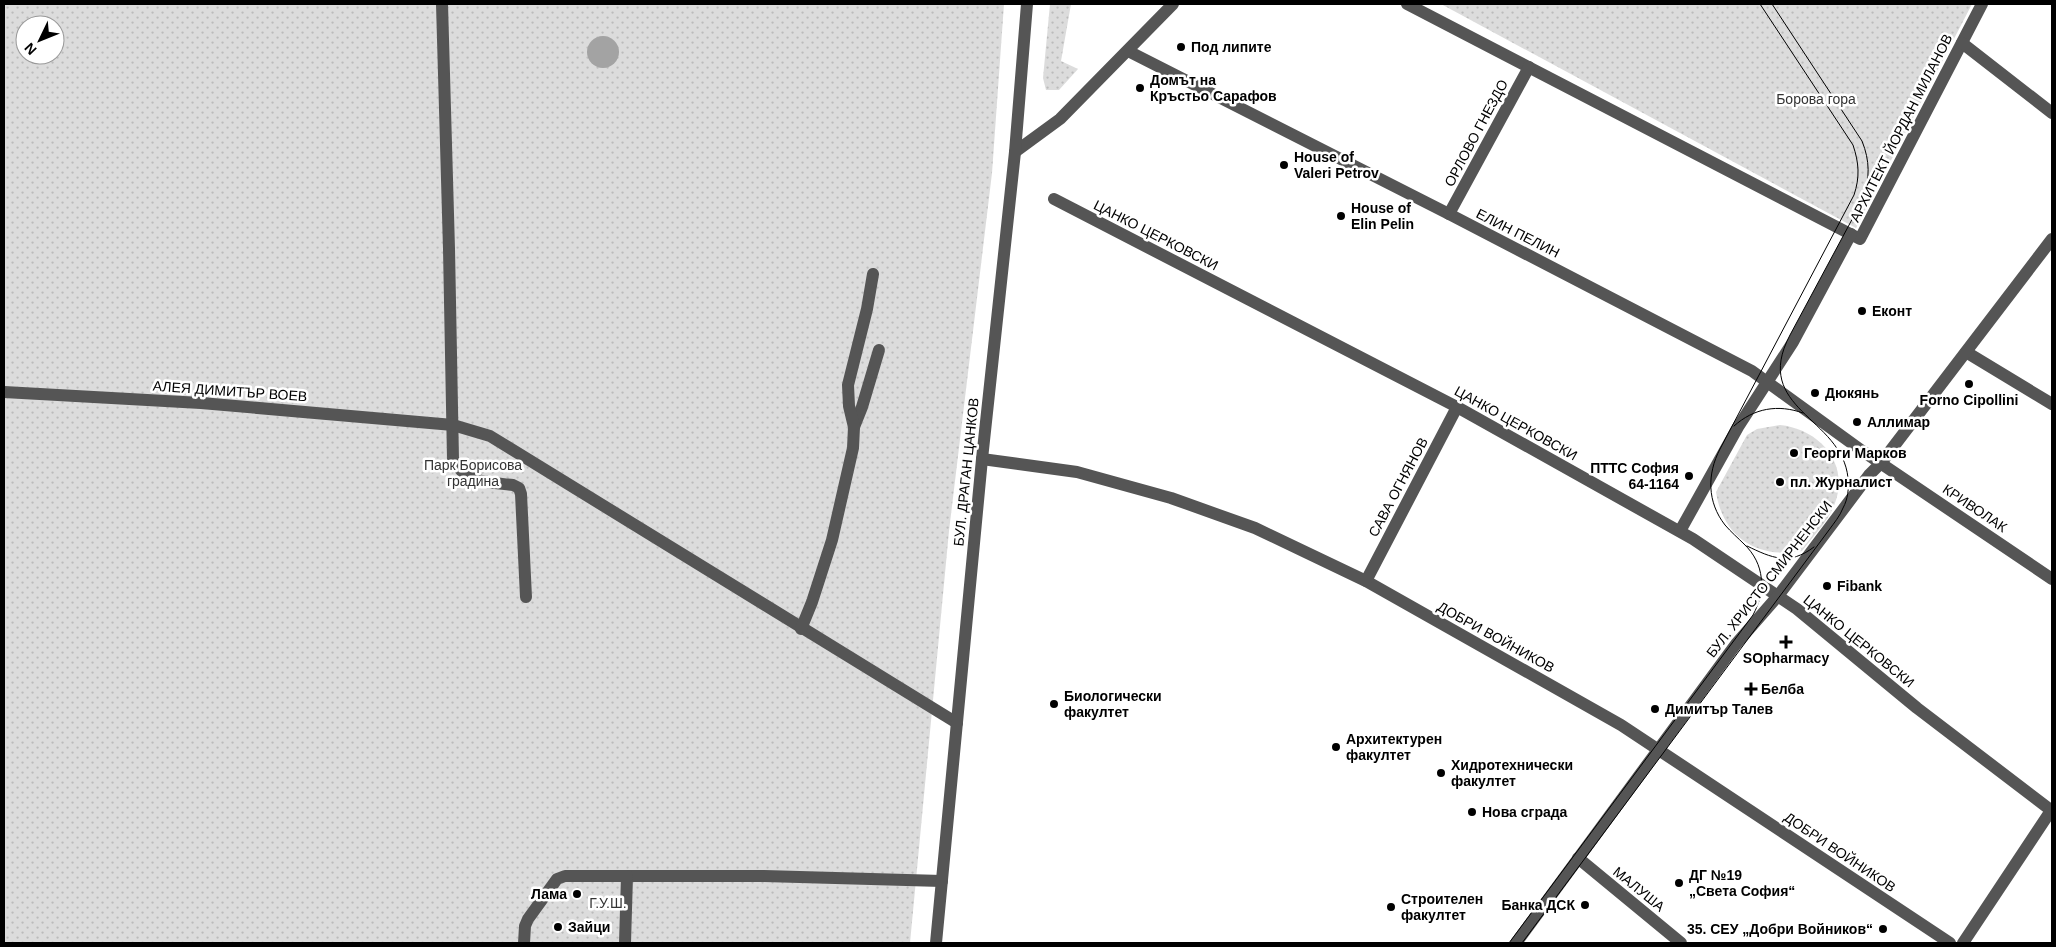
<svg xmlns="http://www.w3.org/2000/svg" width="2056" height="947" viewBox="0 0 2056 947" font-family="Arial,sans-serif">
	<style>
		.park { fill: url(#park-dots); fill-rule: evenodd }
		.water { fill: #a3a3a3 }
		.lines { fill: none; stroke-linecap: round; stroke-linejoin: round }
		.minor { stroke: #555; stroke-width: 12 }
		.tram { stroke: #000; stroke-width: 1 }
		.poi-dot { fill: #000; stroke: #fff; stroke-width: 2 }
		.labels { text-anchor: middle; stroke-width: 5; stroke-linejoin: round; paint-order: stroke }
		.poi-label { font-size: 14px; font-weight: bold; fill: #000; stroke: #fff; text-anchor: start }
		.park-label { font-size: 14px; fill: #333; stroke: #fff }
		.street-label { font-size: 14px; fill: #000; stroke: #fff }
	</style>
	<defs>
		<pattern id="park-dots" width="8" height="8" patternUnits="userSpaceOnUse" patternTransform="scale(1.25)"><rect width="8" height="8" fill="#dcdcdc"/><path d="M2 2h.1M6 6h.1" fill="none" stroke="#bbb" stroke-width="1.8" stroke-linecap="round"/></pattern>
	</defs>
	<rect width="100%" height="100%" fill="#fff"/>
	<!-- park -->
	<g class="park">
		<path d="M 4,4 L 1004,4 L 992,173 L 949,531 L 910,943 L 4,943 ZM 25,25 L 55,25 L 55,55 L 25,55 Z"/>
		<path d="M 1050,4 L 1071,4 L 1061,61 L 1078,69 L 1059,90 L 1046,90 L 1043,78 Z"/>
		<path d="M 1441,4 L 1972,4 L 1856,228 Z"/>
		<path d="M 1780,425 C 1819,429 1850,463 1835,503 C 1829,521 1813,536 1802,551 C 1758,559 1723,538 1716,492 L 1747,435 L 1757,429 Z"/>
	</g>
	<!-- water -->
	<circle class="water" cx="603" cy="52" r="16"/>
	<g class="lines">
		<!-- minor -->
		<g class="minor">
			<path d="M 442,4 L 449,249 L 453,459 C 465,484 489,482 513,485 L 519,488 L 521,494 L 526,597"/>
			<path d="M 1407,4 L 1860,239 L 1982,4"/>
			<path d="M 1962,43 L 2052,113"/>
			<path d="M 1128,51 L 1449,214 L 1752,371 L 1861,450 L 2052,579"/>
			<path d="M 1015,152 L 1060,119 L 1173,4"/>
			<path d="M 1054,199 L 1457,407 L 1693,539 L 1797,609 L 1917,708 L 2052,811"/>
			<path d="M 1449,214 L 1529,67"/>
			<path d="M 1966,352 L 2052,404"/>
			<path d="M 4,392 L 201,403 L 453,425 L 490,436 L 957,723"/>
			<path d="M 854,427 L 862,407 L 879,350"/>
			<path d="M 982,459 L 1077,472 L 1171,498 L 1255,528 L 1366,581 L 1621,725 L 1950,943"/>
			<path d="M 1680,531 L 1738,427 L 1793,342 L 1851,234"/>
			<path d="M 1366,581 L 1457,407"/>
			<path d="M 801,629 L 812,602 L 832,540 L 853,448 L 854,427 L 849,406 L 848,385 L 867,309 L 873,274"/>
			<path d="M 1578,858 L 1681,943"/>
			<path d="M 627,876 L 764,876 L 942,881"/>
			<path d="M 524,943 L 525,926 L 528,919 L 557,879 L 565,876 L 627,876 L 625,943"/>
			<path d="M 936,943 L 982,459 L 1015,152 L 1027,4"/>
			<path d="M 1516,943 L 1736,644 L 1778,596 L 1869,475 L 1881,463 L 2052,239"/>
			<path d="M 1963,943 L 2052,809"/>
		</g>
		<!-- tram -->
		<g class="tram">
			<path d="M 1734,426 C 1754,408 1778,404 1803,413"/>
			<path d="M 1747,546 C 1772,558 1789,566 1814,547"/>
			<path d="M 1509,943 L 1753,615 C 1766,591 1765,564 1744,544 C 1738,538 1731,532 1725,525 C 1707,502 1707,474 1720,449 L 1854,195 C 1860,177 1859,163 1853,145 L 1760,4"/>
			<path d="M 1522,943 L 1829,530 C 1834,523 1840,516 1843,508 C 1848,499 1849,488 1848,478 C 1842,417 1751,409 1790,335 L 1863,199 C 1870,178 1870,161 1862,141 L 1772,4"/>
		</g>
	</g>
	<!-- markers -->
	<g class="poi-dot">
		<circle cx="1181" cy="47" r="5"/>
		<circle cx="1140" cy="88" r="5"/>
		<circle cx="1284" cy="165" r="5"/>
		<circle cx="1341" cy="216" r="5"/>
		<circle cx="1862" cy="311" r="5"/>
		<circle cx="1969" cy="384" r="5"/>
		<circle cx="1815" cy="393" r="5"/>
		<circle cx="1857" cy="422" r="5"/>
		<circle cx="1794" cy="453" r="5"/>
		<circle cx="1689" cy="476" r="5"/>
		<circle cx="1780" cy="482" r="5"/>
		<circle cx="1827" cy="586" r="5"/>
		<path d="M1783.5 634.5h5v5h5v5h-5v5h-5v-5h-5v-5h5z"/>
		<path d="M1748.5 681.5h5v5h5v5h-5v5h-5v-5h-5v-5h5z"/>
		<circle cx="1054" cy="704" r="5"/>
		<circle cx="1655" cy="709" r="5"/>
		<circle cx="1336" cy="747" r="5"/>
		<circle cx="1441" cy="773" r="5"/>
		<circle cx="1472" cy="812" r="5"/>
		<circle cx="1679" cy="883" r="5"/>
		<circle cx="577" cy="894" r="5"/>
		<circle cx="1585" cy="905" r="5"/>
		<circle cx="1391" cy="907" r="5"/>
		<circle cx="558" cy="927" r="5"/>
		<circle cx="1883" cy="929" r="5"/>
	</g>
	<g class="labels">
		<!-- poi labels -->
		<g class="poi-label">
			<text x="1191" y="52">Под липите</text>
			<text x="1150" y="85">Домът на<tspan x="1150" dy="16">Кръстьо Сарафов</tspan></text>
			<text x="1294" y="162">House of<tspan x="1294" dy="16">Valeri Petrov</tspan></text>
			<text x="1351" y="213">House of<tspan x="1351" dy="16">Elin Pelin</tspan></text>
			<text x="1872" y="316">Еконт</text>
			<text x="1825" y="398">Дюкянь</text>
			<text x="1969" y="405" text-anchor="middle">Forno Cipollini</text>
			<text x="1867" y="427">Аллимар</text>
			<text x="1804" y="458">Георги Марков</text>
			<text x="1679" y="473" text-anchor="end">ПТТС София<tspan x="1679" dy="16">64-1164</tspan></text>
			<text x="1790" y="487">пл. Журналист</text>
			<text x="1837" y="591">Fibank</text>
			<text x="1786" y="663" text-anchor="middle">SOpharmacy</text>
			<text x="1761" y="694">Белба</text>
			<text x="1064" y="701">Биологически<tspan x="1064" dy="16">факултет</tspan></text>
			<text x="1665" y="714">Димитър Талев</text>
			<text x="1346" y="744">Архитектурен<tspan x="1346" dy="16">факултет</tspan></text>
			<text x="1451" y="770">Хидротехнически<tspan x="1451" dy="16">факултет</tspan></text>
			<text x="1482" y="817">Нова сграда</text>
			<text x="1689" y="880">ДГ №19<tspan x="1689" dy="16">„Света София“</tspan></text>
			<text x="567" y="899" text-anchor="end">Лама</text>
			<text x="1401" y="904">Строителен<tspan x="1401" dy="16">факултет</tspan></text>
			<text x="1575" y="910" text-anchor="end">Банка ДСК</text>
			<text x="568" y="932">Зайци</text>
			<text x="1873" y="934" text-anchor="end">35. СЕУ „Добри Войников“</text>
		</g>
		<!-- park labels -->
		<g class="park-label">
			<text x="1816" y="104">Борова гора</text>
			<text x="473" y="470">Парк Борисова<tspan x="473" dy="16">градина</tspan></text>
			<text x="608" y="908">Г.У.Ш.</text>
		</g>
		<!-- street labels -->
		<g class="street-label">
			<text transform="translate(1901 128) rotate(-63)" y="5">АРХИТЕКТ ЙОРДАН МИЛАНОВ</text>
			<text transform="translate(1476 133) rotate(-62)" y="5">ОРЛОВО ГНЕЗДО</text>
			<text transform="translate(1518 233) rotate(27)" y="5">ЕЛИН ПЕЛИН</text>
			<text transform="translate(1156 235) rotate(27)" y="5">ЦАНКО ЦЕРКОВСКИ</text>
			<text transform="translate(230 391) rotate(4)" y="5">АЛЕЯ ДИМИТЪР ВОЕВ</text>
			<text transform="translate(1516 423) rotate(29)" y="5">ЦАНКО ЦЕРКОВСКИ</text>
			<text transform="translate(966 472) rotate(-84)" y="5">БУЛ. ДРАГАН ЦАНКОВ</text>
			<text transform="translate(1398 487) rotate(-62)" y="5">САВА ОГНЯНОВ</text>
			<text transform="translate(1975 508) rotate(34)" y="5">КРИВОЛАК</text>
			<text transform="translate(1769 579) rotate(-52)" y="5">БУЛ. ХРИСТО СМИРНЕНСКИ</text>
			<text transform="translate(1496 637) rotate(29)" y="5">ДОБРИ ВОЙНИКОВ</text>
			<text transform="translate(1859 641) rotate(39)" y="5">ЦАНКО ЦЕРКОВСКИ</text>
			<text transform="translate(1840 852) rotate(34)" y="5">ДОБРИ ВОЙНИКОВ</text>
			<text transform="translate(1639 889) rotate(39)" y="5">МАЛУША</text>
		</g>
	</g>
	<!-- border -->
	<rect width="2056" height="947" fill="none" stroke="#000000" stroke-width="10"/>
	<!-- north arrow -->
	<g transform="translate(40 40) rotate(227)"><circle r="24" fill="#ffffff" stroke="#999999"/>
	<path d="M0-4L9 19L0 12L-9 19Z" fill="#000000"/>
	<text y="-8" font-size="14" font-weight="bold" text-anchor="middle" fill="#000000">N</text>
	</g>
</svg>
